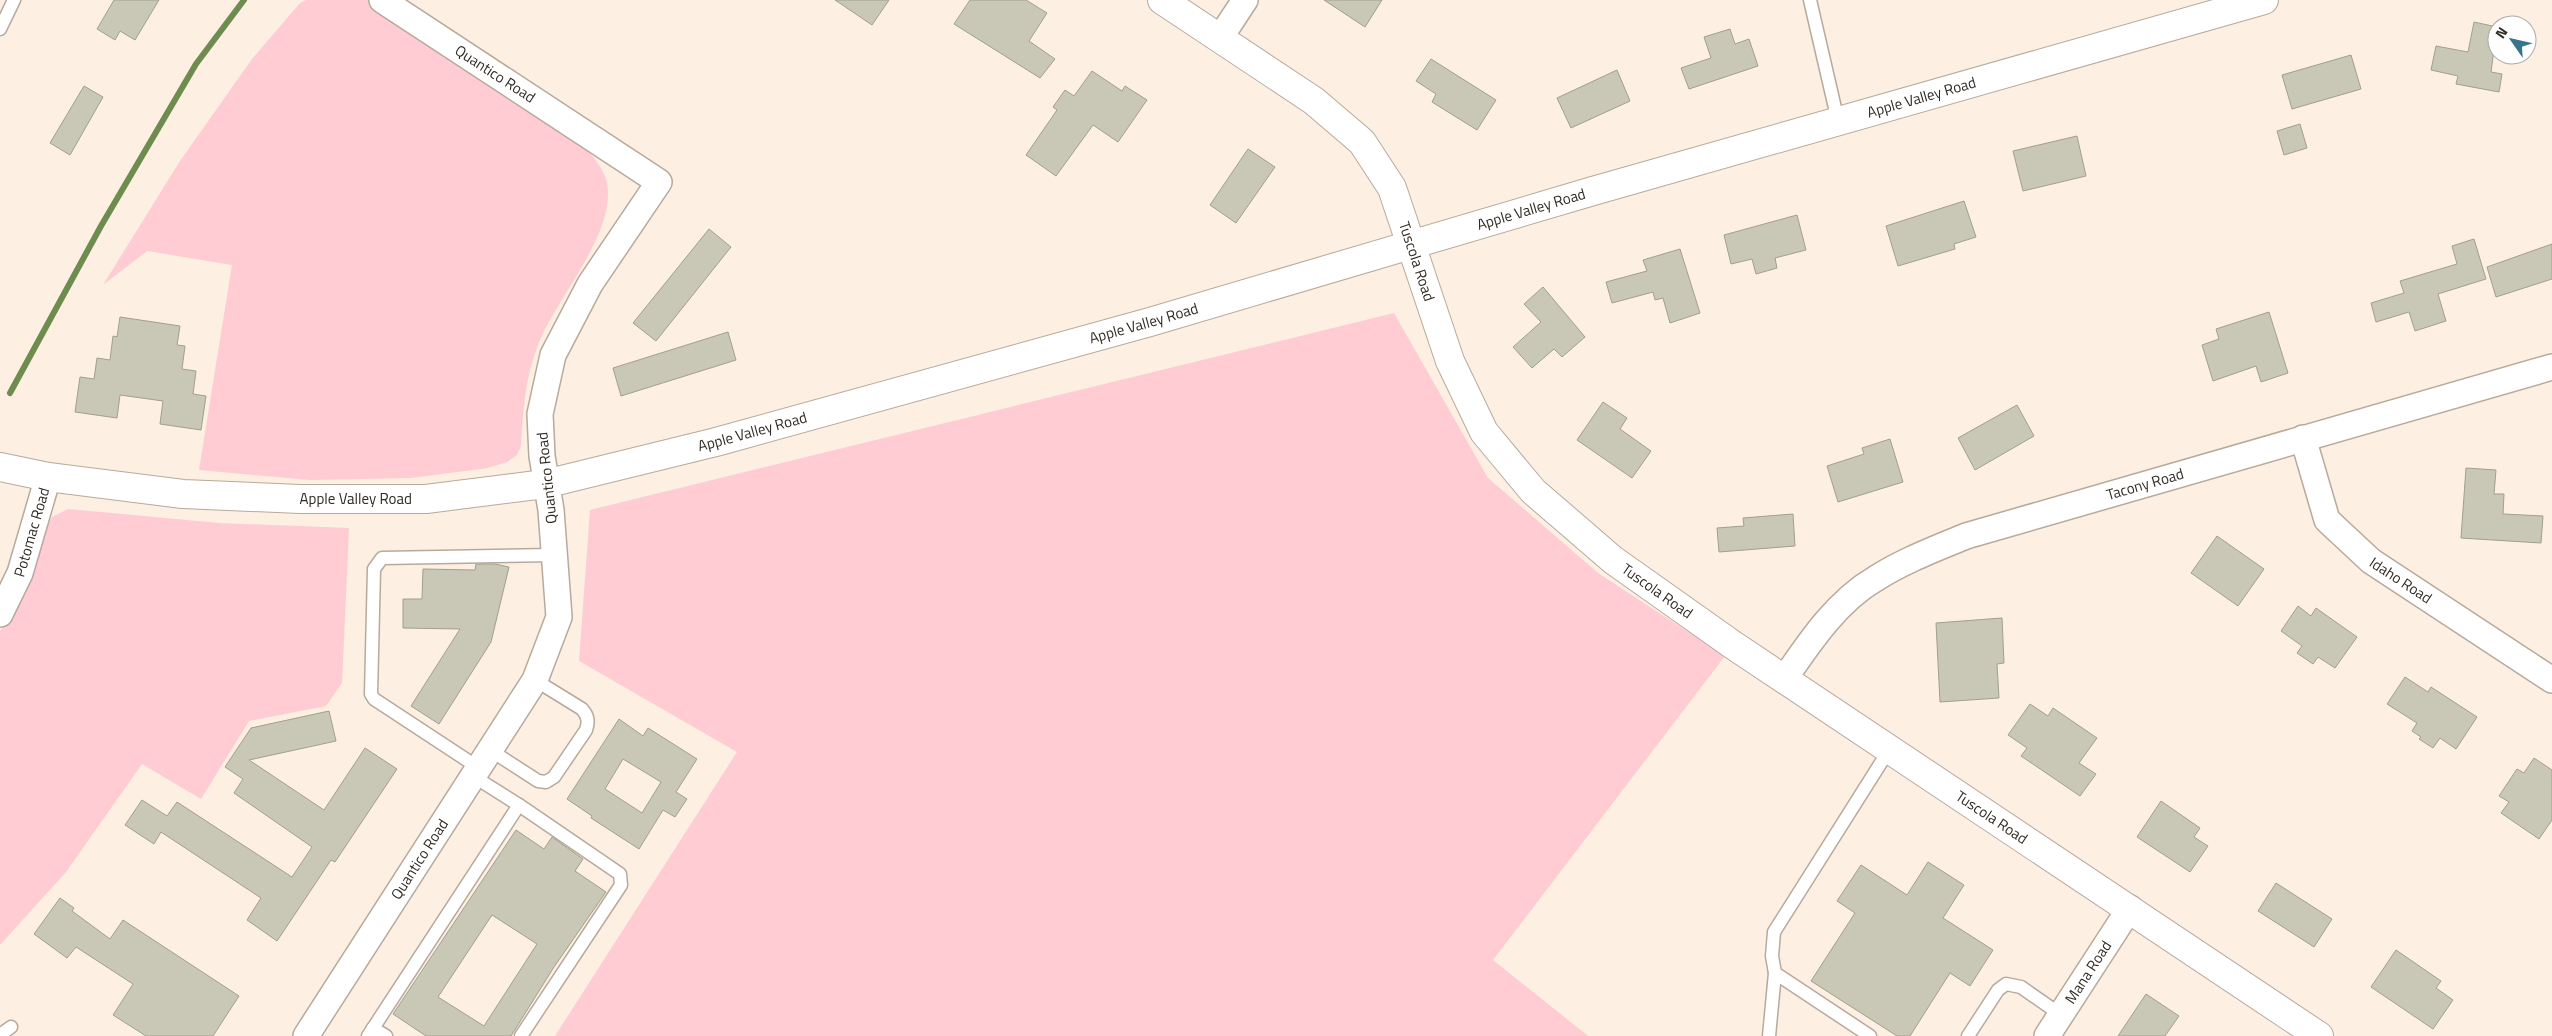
<svg xmlns="http://www.w3.org/2000/svg" width="2552" height="1036" viewBox="0 0 2552 1036" font-family="'Titillium Web',sans-serif">
	<style>
		.green { fill: #feccd2 }
		.lines { fill: none; stroke-linecap: round; stroke-linejoin: round }
		.stream { stroke: #6f8c50; stroke-width: 6 }
		.building { fill: #c9c7b5; stroke: #a19f8e; fill-rule: evenodd }
		.service-casing { stroke: #b7aa9c; stroke-width: 15 }
		.minor-casing { stroke: #b7aa9c; stroke-width: 28 }
		.tertiary-casing { stroke: #b7aa9c; stroke-width: 30 }
		.secondary-casing { stroke: #b7aa9c; stroke-width: 30 }
		.service { stroke: #fff; stroke-width: 12 }
		.minor { stroke: #fff; stroke-width: 25 }
		.tertiary { stroke: #fff; stroke-width: 28 }
		.secondary { stroke: #fff; stroke-width: 28 }
		.labels { text-anchor: middle; stroke-width: 4; stroke-linejoin: round; paint-order: stroke }
		.street-label { font-size: 15px; fill: #302b25; stroke: #fff }
	</style>
	<rect width="100%" height="100%" fill="#fdefe1"/>
	<!-- green -->
	<g class="green">
		<path d="M 306,0 L 369,0 L 585,147 C 593,157 602,167 606,179 C 620,230 556,297 538,345 C 525,378 523,411 521,446 L 517,455 L 507,462 L 488,468 L 411,478 L 310,480 L 199,470 L 232,265 L 147,251 L 103,285 L 180,161 L 252,59 L 300,3 Z"/>
		<path d="M 1394,313 L 1488,478 L 1598,573 L 1725,656 L 1493,960 L 1588,1036 L 555,1036 L 737,752 L 579,661 L 590,510 Z"/>
		<path d="M 68,509 L 219,523 L 349,528 L 342,683 L 326,706 L 249,721 L 201,799 L 142,764 L 66,872 L 0,945 L 0,631 L 15,608 L 37,563 L 47,526 L 52,517 Z"/>
	</g>
	<g class="lines">
		<!-- stream -->
		<path class="stream" d="M 10,393 L 101,226 L 196,64 L 244,0"/>
	</g>
	<!-- building -->
	<g class="building">
		<path d="M 114,0 L 159,0 L 135,40 L 120,31 L 115,40 L 97,29 Z"/>
		<path d="M 835,0 L 889,0 L 872,25 Z"/>
		<path d="M 970,0 L 1026,0 L 1047,13 L 1029,41 L 1055,59 L 1040,78 L 954,24 Z"/>
		<path d="M 1324,0 L 1382,0 L 1365,27 Z"/>
		<path d="M 2474,22 L 2497,27 L 2491,72 L 2502,74 L 2499,92 L 2456,84 L 2458,76 L 2431,70 L 2436,46 L 2468,52 Z"/>
		<path d="M 1730,29 L 1735,44 L 1749,39 L 1758,66 L 1689,89 L 1681,68 L 1711,58 L 1704,37 Z"/>
		<path d="M 2351,55 L 2361,89 L 2292,109 L 2282,75 Z"/>
		<path d="M 1431,59 L 1496,100 L 1477,130 L 1432,102 L 1436,94 L 1416,81 Z"/>
		<path d="M 1617,70 L 1630,101 L 1571,128 L 1557,98 Z"/>
		<path d="M 1092,71 L 1122,91 L 1125,86 L 1147,100 L 1118,142 L 1093,125 L 1056,176 L 1026,155 L 1057,110 L 1053,107 L 1065,90 L 1074,96 Z"/>
		<path d="M 84,86 L 103,97 L 70,155 L 50,143 Z"/>
		<path d="M 2300,124 L 2307,148 L 2284,155 L 2277,131 Z"/>
		<path d="M 2077,136 L 2086,176 L 2023,191 L 2013,151 Z"/>
		<path d="M 1248,149 L 1275,167 L 1236,223 L 1210,205 Z"/>
		<path d="M 1964,201 L 1976,237 L 1954,244 L 1955,249 L 1898,266 L 1886,226 Z"/>
		<path d="M 1797,215 L 1806,250 L 1775,258 L 1777,268 L 1756,274 L 1752,259 L 1731,264 L 1724,235 Z"/>
		<path d="M 709,229 L 731,247 L 656,341 L 633,323 Z"/>
		<path d="M 2474,239 L 2486,279 L 2438,294 L 2446,321 L 2415,331 L 2409,312 L 2376,322 L 2371,303 L 2404,293 L 2400,281 L 2457,264 L 2452,246 Z"/>
		<path d="M 2552,244 L 2552,279 L 2496,297 L 2487,267 Z"/>
		<path d="M 1680,249 L 1700,313 L 1670,323 L 1663,298 L 1655,300 L 1653,292 L 1612,303 L 1606,282 L 1647,271 L 1643,260 Z"/>
		<path d="M 1543,287 L 1585,337 L 1562,357 L 1554,349 L 1532,368 L 1513,347 L 1541,322 L 1524,304 Z"/>
		<path d="M 2269,312 L 2288,373 L 2261,382 L 2256,366 L 2213,381 L 2202,345 L 2219,339 L 2216,329 Z"/>
		<path d="M 120,317 L 180,326 L 177,345 L 185,346 L 182,369 L 196,371 L 193,394 L 206,396 L 201,430 L 160,424 L 163,401 L 120,395 L 117,418 L 75,412 L 80,377 L 94,379 L 97,358 L 110,360 L 113,336 L 117,337 Z"/>
		<path d="M 728,332 L 736,360 L 621,396 L 613,368 Z"/>
		<path d="M 1603,402 L 1627,418 L 1620,429 L 1651,451 L 1632,478 L 1577,440 Z"/>
		<path d="M 2017,405 L 2034,436 L 1975,470 L 1958,438 Z"/>
		<path d="M 1890,439 L 1903,482 L 1838,502 L 1827,466 L 1864,454 L 1862,448 Z"/>
		<path d="M 2466,468 L 2496,470 L 2494,494 L 2504,494 L 2503,514 L 2543,516 L 2541,543 L 2461,538 Z"/>
		<path d="M 1793,514 L 1795,546 L 1719,552 L 1717,528 L 1744,526 L 1743,518 Z"/>
		<path d="M 2217,536 L 2264,569 L 2238,606 L 2191,573 Z"/>
		<path d="M 476,564 L 495,564 L 509,567 L 491,642 L 439,724 L 411,706 L 460,629 L 403,628 L 403,599 L 422,599 L 423,569 L 475,570 Z"/>
		<path d="M 2298,606 L 2311,616 L 2316,608 L 2357,637 L 2335,668 L 2318,657 L 2313,664 L 2297,653 L 2302,646 L 2281,631 Z"/>
		<path d="M 2002,618 L 2004,663 L 1997,664 L 1999,698 L 1940,702 L 1936,623 Z"/>
		<path d="M 2405,677 L 2428,692 L 2431,687 L 2477,717 L 2456,749 L 2440,738 L 2433,748 L 2419,739 L 2421,737 L 2412,731 L 2417,723 L 2387,704 Z"/>
		<path d="M 2030,704 L 2048,716 L 2053,708 L 2097,738 L 2079,763 L 2096,774 L 2080,796 L 2021,756 L 2027,748 L 2008,735 Z"/>
		<path d="M 329,711 L 336,741 L 249,760 L 324,810 L 365,748 L 397,769 L 335,862 L 331,860 L 277,941 L 247,920 L 261,898 L 161,832 L 154,844 L 125,825 L 142,800 L 167,816 L 177,802 L 292,877 L 312,847 L 234,793 L 243,779 L 225,767 L 251,728 Z"/>
		<path d="M 619,719 L 643,736 L 648,728 L 697,759 L 676,792 L 687,799 L 675,817 L 663,810 L 639,849 L 591,818 L 592,816 L 567,799 ZM 623,759 L 661,782 L 642,813 L 605,789 Z"/>
		<path d="M 2534,758 L 2552,770 L 2552,820 L 2539,839 L 2501,813 L 2509,802 L 2499,796 L 2517,769 L 2524,773 Z"/>
		<path d="M 2161,801 L 2200,828 L 2194,837 L 2208,846 L 2190,872 L 2137,837 Z"/>
		<path d="M 516,830 L 544,849 L 552,837 L 583,859 L 575,871 L 606,892 L 554,967 L 511,1036 L 426,1036 L 393,1014 ZM 492,915 L 537,944 L 484,1026 L 438,997 Z"/>
		<path d="M 1928,862 L 1964,885 L 1943,918 L 1993,950 L 1970,986 L 1950,973 L 1910,1036 L 1897,1036 L 1811,981 L 1855,913 L 1837,901 L 1861,865 L 1907,895 Z"/>
		<path d="M 2276,883 L 2332,919 L 2314,947 L 2258,911 Z"/>
		<path d="M 60,898 L 74,908 L 72,911 L 110,939 L 123,920 L 239,996 L 213,1036 L 146,1036 L 113,1015 L 133,984 L 76,947 L 67,958 L 34,934 Z"/>
		<path d="M 2396,950 L 2441,981 L 2436,988 L 2453,1000 L 2433,1029 L 2371,987 Z"/>
		<path d="M 2146,994 L 2179,1016 L 2165,1036 L 2118,1036 Z"/>
	</g>
	<g class="lines">
		<defs>
			<g id="service">
				<path d="M 1810,0 L 1838,121"/>
				<path d="M 0,29 L 14,0"/>
				<path d="M 490,750 L 538,781 L 546,782 L 554,777 L 586,730 C 589,721 588,716 582,709 L 535,680"/>
				<path d="M 479,768 L 374,699 L 371,694 L 374,569 L 382,558 L 554,555"/>
				<path d="M 519,805 L 620,874 L 621,885 L 521,1036"/>
				<path d="M 373,1028 L 386,1036"/>
				<path d="M 0,1035 L 11,1027"/>
				<path d="M 368,1036 L 519,805 L 473,776"/>
				<path d="M 1769,1036 L 1775,973"/>
				<path d="M 1870,1036 L 1775,973 L 1772,956 L 1774,932 L 1889,750"/>
				<path d="M 1968,1036 L 1998,990 L 2006,984 L 2021,987 L 2061,1015"/>
			</g>
			<g id="minor">
				<path d="M 1220,38 L 1245,0"/>
				<path id="s1" d="M 2303,438 L 2327,520 L 2371,561 L 2552,680"/>
				<path id="s2" d="M 0,614 L 20,573 L 48,477"/>
				<path id="s3" d="M 1785,678 C 1809,643 1837,601 1875,579 C 1903,561 1935,549 1966,536 L 2552,367"/>
				<path id="s4" d="M 306,1036 L 535,680 L 559,617 L 551,510 L 542,456 L 540,414 L 553,355 L 590,284 L 659,182 L 382,0"/>
				<path id="s5" d="M 2047,1036 L 2130,908"/>
			</g>
			<g id="tertiary">
				<path id="s6" d="M 1162,0 L 1314,101 L 1362,142 L 1392,188 L 1450,361 L 1484,432 L 1533,491 L 1613,560 L 1733,645 L 2319,1036"/>
			</g>
			<g id="secondary">
				<path id="s7" d="M 0,467 L 48,477 L 183,494 L 300,499 L 426,499 L 545,484 L 716,442 L 1150,322 L 1593,191 L 2264,0"/>
			</g>
		</defs>
		<!-- service casing -->
		<use href="#service" class="service-casing"/>
		<!-- minor casing -->
		<use href="#minor" class="minor-casing"/>
		<!-- tertiary casing -->
		<use href="#tertiary" class="tertiary-casing"/>
		<!-- secondary casing -->
		<use href="#secondary" class="secondary-casing"/>
		<!-- service -->
		<use href="#service" class="service"/>
		<!-- minor -->
		<use href="#minor" class="minor"/>
		<!-- tertiary -->
		<use href="#tertiary" class="tertiary"/>
		<!-- secondary -->
		<use href="#secondary" class="secondary"/>
	</g>
	<g class="labels">
		<!-- street labels -->
		<g class="street-label">
			<text transform="translate(495 74) rotate(33)" y="5">Quantico Road</text>
			<text dy="5" stroke="none"><textPath href="#s7" startOffset="1978">Apple Valley Road</textPath></text>
			<text dy="5" stroke="none"><textPath href="#s7" startOffset="1572">Apple Valley Road</textPath></text>
			<text dy="5" stroke="none"><textPath href="#s6" startOffset="378">Tuscola Road</textPath></text>
			<text dy="5" stroke="none"><textPath href="#s7" startOffset="1168">Apple Valley Road</textPath></text>
			<text dy="5" stroke="none"><textPath href="#s7" startOffset="762">Apple Valley Road</textPath></text>
			<text transform="translate(547 478) rotate(-96)" y="5">Quantico Road</text>
			<text dy="5" stroke="none"><textPath href="#s3" startOffset="422">Tacony Road</textPath></text>
			<text dy="5" stroke="none"><textPath href="#s7" startOffset="358">Apple Valley Road</textPath></text>
			<text dy="5" stroke="none"><textPath href="#s2" startOffset="88">Potomac Road</textPath></text>
			<text dy="5" stroke="none"><textPath href="#s1" startOffset="181">Idaho Road</textPath></text>
			<text dy="5" stroke="none"><textPath href="#s6" startOffset="798">Tuscola Road</textPath></text>
			<text dy="5" stroke="none"><textPath href="#s6" startOffset="1202">Tuscola Road</textPath></text>
			<text dy="5" stroke="none"><textPath href="#s4" startOffset="210">Quantico Road</textPath></text>
			<text dy="5" stroke="none"><textPath href="#s5" startOffset="76">Mana Road</textPath></text>
		</g>
	</g>
	<!-- north arrow -->
	<g transform="translate(2512 40) rotate(304)"><circle r="24" fill="#ffffff" stroke="#acaaa8"/>
	<path d="M0-4L9 19L0 12L-9 19Z" fill="#36758a"/>
	<text y="-8" font-size="14" font-weight="bold" text-anchor="middle" fill="#302b25">N</text>
	</g>
</svg>
